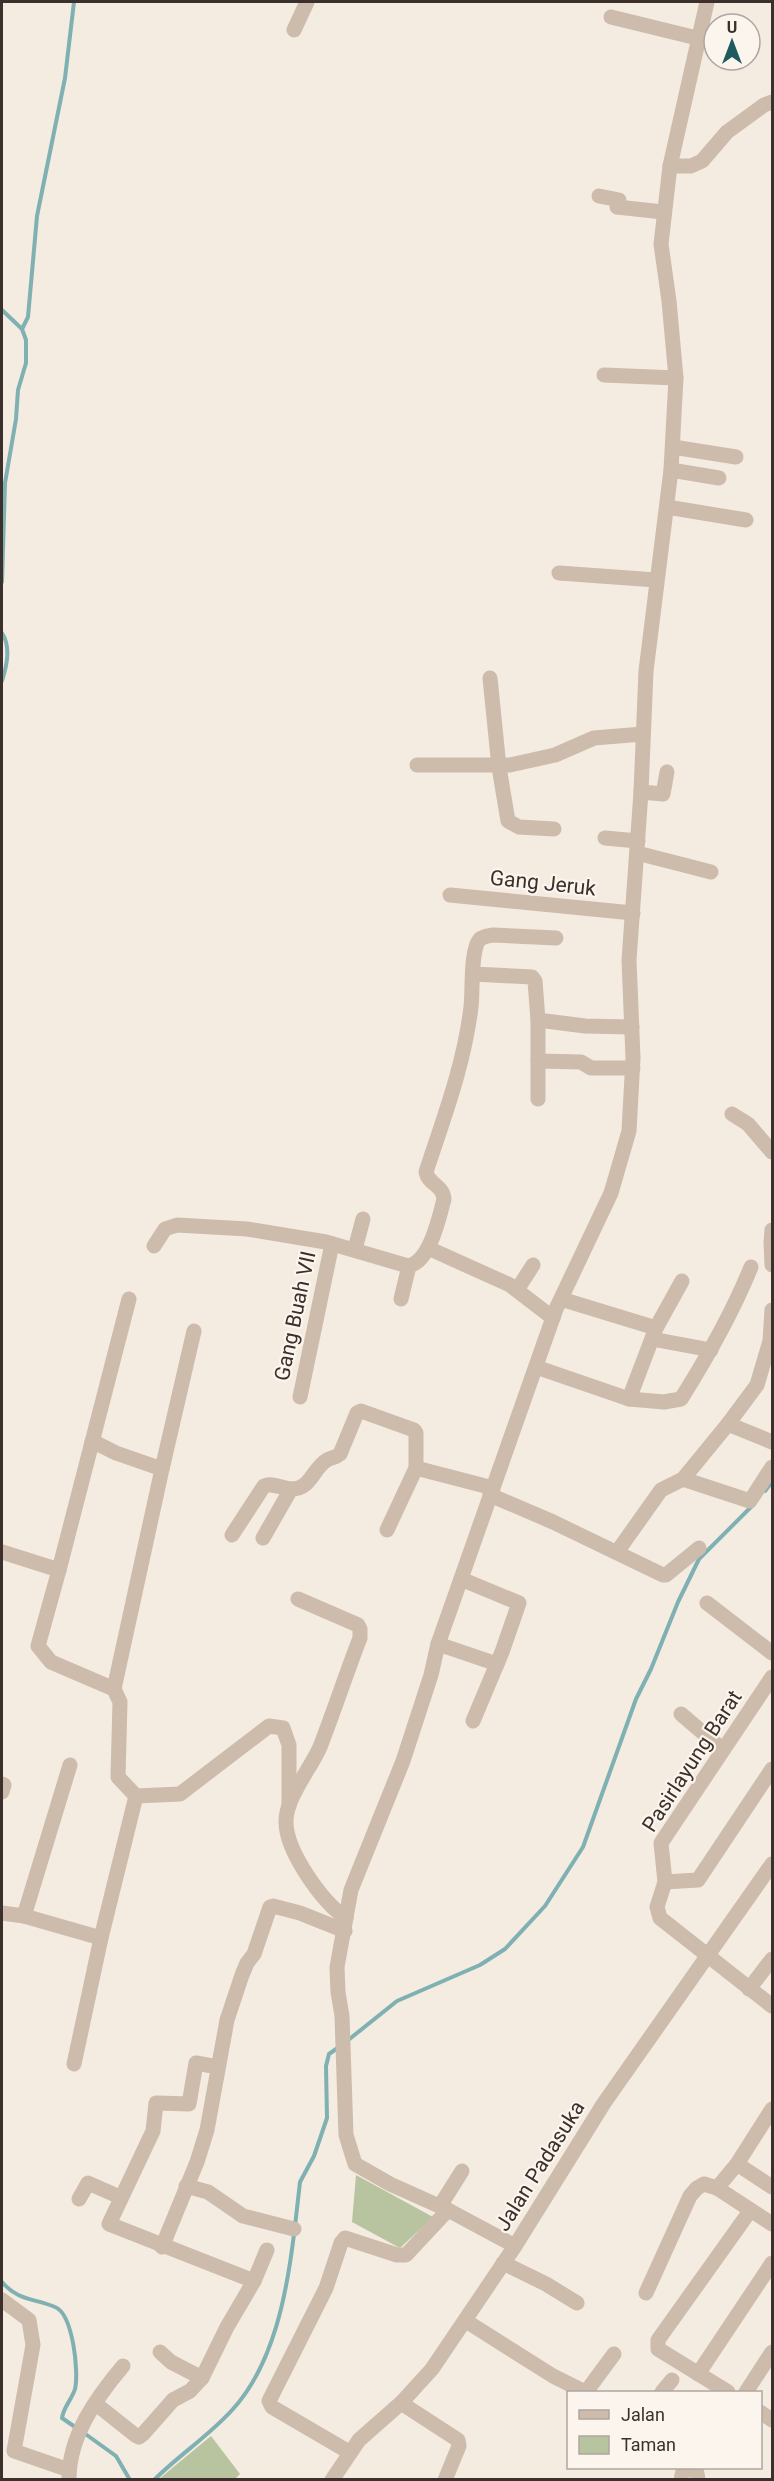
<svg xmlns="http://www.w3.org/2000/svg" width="774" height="2481" viewBox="0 0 774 2481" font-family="Roboto,sans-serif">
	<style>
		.green { fill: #b8c4a0 }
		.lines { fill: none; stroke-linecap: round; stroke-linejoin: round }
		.stream { stroke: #7fb0b2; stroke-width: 4 }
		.minor { stroke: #cdbbac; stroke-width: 15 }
		.labels { text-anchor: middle; stroke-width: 4.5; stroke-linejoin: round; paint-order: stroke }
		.street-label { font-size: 21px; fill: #3b302b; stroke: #fbf5ee }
	</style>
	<rect width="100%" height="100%" fill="#f4ebe1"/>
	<!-- green -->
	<g class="green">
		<path d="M 356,2175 L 433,2217 L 400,2248 L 352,2222 Z"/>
		<path d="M 211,2436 L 240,2474 L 235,2479 L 159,2479 Z"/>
	</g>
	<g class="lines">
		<!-- stream -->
		<g class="stream">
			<path d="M 2,310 L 22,329 L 26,340 L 26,363 L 18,390 L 16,419 L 5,483 L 2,582"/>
			<path d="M 22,329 L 28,317 L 37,216 L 65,78 L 74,2"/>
			<path d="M 2,633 C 11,647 7,665 2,681"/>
			<path d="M 765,1491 L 772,1482"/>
			<path d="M 347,2041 L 397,2001 L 480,1965 L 505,1949 L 545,1906 L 583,1847 L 636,1699 L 651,1669 L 678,1602 L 699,1559 L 753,1505"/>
			<path d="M 295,2226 L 300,2182 L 314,2156 L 327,2118 L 326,2066 L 329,2054 L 339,2047"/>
			<path d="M 2,2282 C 18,2301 34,2298 55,2307 C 73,2314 79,2372 75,2389 C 72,2399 63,2408 62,2418 L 78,2429"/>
			<path d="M 84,2433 L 116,2456 L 130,2480"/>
			<path d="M 154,2480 C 179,2455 210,2435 233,2409 C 274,2364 287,2292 294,2234"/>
		</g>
		<!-- minor -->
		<g class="minor">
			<path d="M 611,17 L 697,38"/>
			<path d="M 294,30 L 307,2"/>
			<path d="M 670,166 L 691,166 L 702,161 L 727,132 L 764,105 L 772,102"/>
			<path d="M 599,196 L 619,200 L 617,207 L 663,212"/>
			<path d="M 604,375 L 676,378"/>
			<path d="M 673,447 L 736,457"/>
			<path d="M 671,470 L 719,478"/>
			<path d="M 667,507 L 746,520"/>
			<path d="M 559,573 L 656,580"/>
			<path d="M 490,678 L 499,767 L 508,821 L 519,827 L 554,829"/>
			<path d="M 417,765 L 510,765 L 555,755 L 594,738 L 643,734"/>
			<path d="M 641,792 L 663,794 L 667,772"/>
			<path d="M 605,838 L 638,841"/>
			<path d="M 637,853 L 711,872"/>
			<path d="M 450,895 L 633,913"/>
			<path d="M 473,974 L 532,977 L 535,981 L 538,1020 L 585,1026 L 632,1027"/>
			<path d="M 538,1020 L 538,1099"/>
			<path d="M 538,1061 L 581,1062 L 591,1068 L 633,1068"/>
			<path d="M 732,1114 L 748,1124 L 772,1152"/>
			<path d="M 772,1230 L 771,1242 L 772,1265"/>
			<path d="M 154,1246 L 165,1229 L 177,1225 L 247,1229 L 326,1242 L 408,1266 C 430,1262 439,1218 444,1199 C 443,1185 428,1184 426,1172 C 444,1117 464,1065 471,1007 C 473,992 470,949 480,939 C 484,936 489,936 493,935 L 556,938"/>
			<path d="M 428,1248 L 510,1285 L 553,1318"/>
			<path d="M 355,1249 L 363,1219"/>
			<path d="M 517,1290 L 533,1265"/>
			<path d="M 401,1299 L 409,1266"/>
			<path d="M 561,1299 L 656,1328"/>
			<path d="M 652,1339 L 711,1350"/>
			<path d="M 536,1367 L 629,1399 L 656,1328 L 682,1281"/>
			<path d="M 300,1397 L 332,1244"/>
			<path d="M 629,1399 L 664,1402 L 681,1399 C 708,1356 732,1314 751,1267"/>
			<path d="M 728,1424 L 772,1442"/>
			<path d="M 92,1441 L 116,1453 L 162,1469 L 194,1331"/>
			<path d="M 416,1468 L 493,1488"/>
			<path d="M 683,1479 L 750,1501 L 772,1467"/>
			<path d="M 490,1495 L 553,1522 L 663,1575 L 666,1575 L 699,1548"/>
			<path d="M 232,1535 L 264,1486 C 273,1482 282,1489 292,1489 C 311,1489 313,1468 327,1460 C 332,1457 335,1458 340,1454 L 357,1413 L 361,1411 L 414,1430 L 416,1433 L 416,1468 L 387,1530"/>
			<path d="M 263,1538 L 291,1489"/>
			<path d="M 2,1552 L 59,1570 L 38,1646 L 51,1662 L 114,1689 L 120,1702 L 118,1777 L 136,1796 L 180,1794 L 269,1726 L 283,1728 L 289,1745 L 289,1806"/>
			<path d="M 617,1552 L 661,1490 L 683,1479 L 728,1424 L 757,1385 L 770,1341 L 772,1310"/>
			<path d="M 59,1570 L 129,1299"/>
			<path d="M 461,1579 L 519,1603 L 502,1652 L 473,1721"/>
			<path d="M 298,1599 L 358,1625 L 360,1629 L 360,1638 C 346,1674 334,1711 320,1747 C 311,1768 285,1799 286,1822 C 286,1851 322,1902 346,1918"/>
			<path d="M 707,1603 L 772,1653"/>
			<path d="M 438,1644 L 497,1664"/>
			<path d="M 772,1677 L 661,1843 L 665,1882 L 657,1907 L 660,1918 L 772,2006"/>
			<path d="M 114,1689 L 162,1469"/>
			<path d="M 681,1714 L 722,1749"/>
			<path d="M 70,1765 L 24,1916 L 101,1938"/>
			<path d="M 2,1784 L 4,1785 L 2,1792"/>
			<path d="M 665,1882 L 698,1880 L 772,1769"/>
			<path d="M 2,1913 L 24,1916"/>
			<path d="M 749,1989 L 772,1959"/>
			<path d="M 74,2064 L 101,1938 L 136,1796"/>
			<path d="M 218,2067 L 196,2063 L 189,2104 L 156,2103 L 153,2131 L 109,2224 L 254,2281"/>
			<path d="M 772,2109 L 737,2164 L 717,2188 L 772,2224"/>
			<path d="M 737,2164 L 772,2187"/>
			<path d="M 186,2186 L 208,2192 L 243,2216 L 294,2229"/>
			<path d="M 79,2199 L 88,2183 L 120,2197"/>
			<path d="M 440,2206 L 462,2171"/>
			<path d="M 515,2246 L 448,2210 L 390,2184 L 355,2164 L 346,2135 L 342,2016 L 338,1992 L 337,1967 L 351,1890 L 403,1761 L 431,1675 L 438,1644 L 556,1309 L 611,1193 L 629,1131 L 633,1058 L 629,960 L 641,792 L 646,671 L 671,470 L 676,378 L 669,301 L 661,244 L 670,166 L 707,2"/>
			<path d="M 162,2247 L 197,2162 L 207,2130 L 227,2020 L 242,1975 L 247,1963 L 254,1954 L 270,1907 L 273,1906 L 300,1913 L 345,1931"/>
			<path d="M 503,2263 L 546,2284 L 577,2303"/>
			<path d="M 646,2293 L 690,2196 L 697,2188 L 704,2184 L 717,2188"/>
			<path d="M 2,2300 L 29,2320 L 33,2345 L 14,2451 L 69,2470"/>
			<path d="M 466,2321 L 553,2376 L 585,2392"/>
			<path d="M 160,2352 L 171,2362 L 202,2378"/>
			<path d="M 698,2374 L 772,2263"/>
			<path d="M 586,2392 L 614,2354"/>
			<path d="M 662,2392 L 672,2380"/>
			<path d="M 728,2392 L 658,2349 L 658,2340 L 750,2211"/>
			<path d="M 746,2392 L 772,2352"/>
			<path d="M 401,2403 L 458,2440 L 459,2446 L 445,2480"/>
			<path d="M 96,2404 L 135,2435 L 139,2437 L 143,2434 L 173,2400 L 190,2391 L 202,2378 L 227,2327 L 254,2281 L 267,2250"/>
			<path d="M 760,2412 L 772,2420"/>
			<path d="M 349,2452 L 272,2407 L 269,2401 L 326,2288 L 341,2243 L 345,2238 L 397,2255 L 406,2255 L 448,2210"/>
			<path d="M 69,2479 C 69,2436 96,2398 123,2366"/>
			<path d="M 332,2480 L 359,2440 L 401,2403 L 432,2369 L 515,2246 L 604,2103 L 772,1864"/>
			<path d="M 681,2480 L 683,2471 L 690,2468 L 697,2473 L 698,2480"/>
		</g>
	</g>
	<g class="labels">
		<!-- street labels -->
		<g class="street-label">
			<text transform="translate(543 883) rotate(6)" y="7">Gang Jeruk</text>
			<text transform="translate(295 1316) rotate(-78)" y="7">Gang Buah VII</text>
			<text transform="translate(692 1761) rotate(-57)" y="7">Pasirlayung Barat</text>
			<text transform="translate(540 2166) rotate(-58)" y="7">Jalan Padasuka</text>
		</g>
	</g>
	<!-- border -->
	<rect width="774" height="2481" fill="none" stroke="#3b302b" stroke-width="6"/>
	<!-- legend -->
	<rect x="567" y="2391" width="195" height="78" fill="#fbf5ee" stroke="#aea6a0" stroke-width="1.5"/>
	<rect x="579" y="2410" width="30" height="9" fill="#cdbbac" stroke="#aea6a0" stroke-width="1.5"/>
	<text x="621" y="2421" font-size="18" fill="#3b302b">Jalan</text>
	<rect x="579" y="2436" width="30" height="18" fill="#b8c4a0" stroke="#aea6a0" stroke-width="1.5"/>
	<text x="621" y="2451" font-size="18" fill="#3b302b">Taman</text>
	<!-- north arrow -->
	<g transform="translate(732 42)"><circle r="28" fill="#fbf5ee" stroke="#aea6a0" stroke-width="1.5"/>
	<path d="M0-4.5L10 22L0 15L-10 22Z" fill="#1f5a5e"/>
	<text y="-9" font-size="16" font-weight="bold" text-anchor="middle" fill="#3b302b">U</text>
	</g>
</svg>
